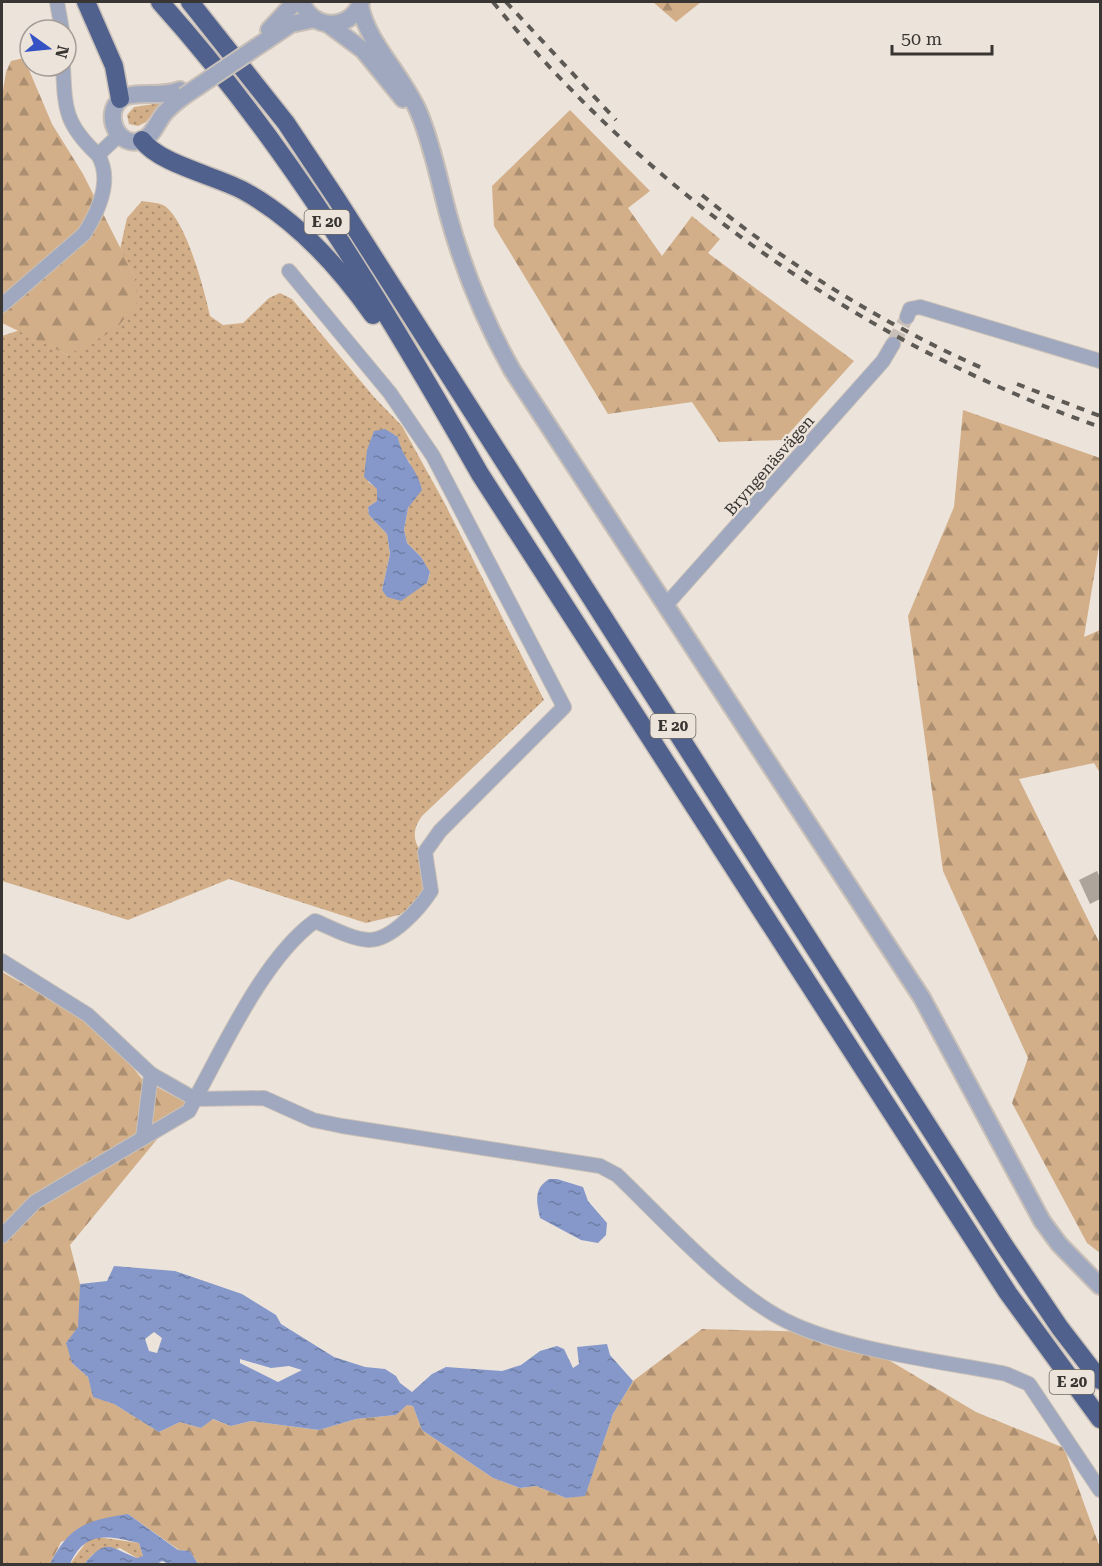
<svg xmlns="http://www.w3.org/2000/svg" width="1102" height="1566" viewBox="0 0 1102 1566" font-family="'Roboto Serif',serif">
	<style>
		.green { fill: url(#green-dots); fill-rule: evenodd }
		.forest { fill: url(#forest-firs) }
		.water { fill: url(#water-ripples); fill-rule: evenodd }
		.building { fill: #ada49c }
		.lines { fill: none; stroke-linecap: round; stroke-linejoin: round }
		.minor-tunnel { stroke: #c8c0b8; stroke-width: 14; stroke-dasharray: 14 7; stroke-linecap: butt }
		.minor-casing { stroke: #c8c0b8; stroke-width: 16 }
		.tertiary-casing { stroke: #c8c0b8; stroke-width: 20 }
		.motorway-casing { stroke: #c8c0b8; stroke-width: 21 }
		.minor { stroke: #9fa8be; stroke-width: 14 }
		.tertiary { stroke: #9fa8be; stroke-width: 16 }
		.motorway { stroke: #50618e; stroke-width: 18 }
		.rail { stroke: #5d5954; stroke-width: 4; stroke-dasharray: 8 8; stroke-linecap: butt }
		.tertiary-bridge-casing { stroke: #c8c0b8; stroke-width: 20; stroke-linecap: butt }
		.tertiary-bridge { stroke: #9fa8be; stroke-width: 16 }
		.labels { text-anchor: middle; stroke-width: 4.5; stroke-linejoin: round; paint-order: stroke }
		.shield { fill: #ece3da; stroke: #6e6964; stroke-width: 1.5 }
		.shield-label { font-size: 15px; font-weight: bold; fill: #383532 }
		.street-label { font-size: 16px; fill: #383532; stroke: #ece3da }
	</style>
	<defs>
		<pattern id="green-dots" width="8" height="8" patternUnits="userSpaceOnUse" patternTransform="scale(1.5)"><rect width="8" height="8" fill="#d3af89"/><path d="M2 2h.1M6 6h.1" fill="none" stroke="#ac8f71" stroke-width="1.8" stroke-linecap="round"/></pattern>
		<pattern id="forest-firs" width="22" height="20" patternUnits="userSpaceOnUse" patternTransform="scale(1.5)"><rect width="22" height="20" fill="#d3af89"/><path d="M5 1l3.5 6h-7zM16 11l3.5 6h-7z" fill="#ac8f71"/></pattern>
		<pattern id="water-ripples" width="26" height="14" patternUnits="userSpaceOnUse" patternTransform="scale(1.5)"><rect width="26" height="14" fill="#8598c9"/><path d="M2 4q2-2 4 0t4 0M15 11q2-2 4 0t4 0" fill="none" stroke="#6e7da4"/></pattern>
	</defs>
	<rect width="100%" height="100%" fill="#ece3da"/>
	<!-- green -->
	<g class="green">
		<path d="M 161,103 L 146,122 L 138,126 L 129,124 L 127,115 L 134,107 Z"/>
		<path d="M 142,201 C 149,202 160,203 165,206 C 187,223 204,289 210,316 L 223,325 L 243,323 L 269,298 L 280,293 L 292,299 L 374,397 L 402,426 L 444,502 L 544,700 L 422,816 C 413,828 412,839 421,852 L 419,858 L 424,879 L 422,894 L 416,904 L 399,915 L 366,923 L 229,879 L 128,920 L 2,881 L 2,336 L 20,330 L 68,355 L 136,279 L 120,249 L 127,218 ZM 398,437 L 401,452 L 410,463 L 412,500 L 408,508 L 404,530 L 407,543 L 421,557 L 430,573 L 427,583 L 382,590 L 390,554 L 387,534 L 369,515 L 368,507 L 377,501 L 377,488 L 368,482 Z"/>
		<path d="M 98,1537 L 139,1543 L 143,1556 L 137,1558 L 120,1548 L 93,1554 L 84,1564 L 70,1564 L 87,1541 Z"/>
	</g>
	<!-- forest -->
	<g class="forest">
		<path d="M 653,2 L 701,2 L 676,22 Z"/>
		<path d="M 24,58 L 52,124 L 83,174 L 136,279 L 136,305 L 115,330 L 68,355 L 2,323 L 2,97 L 6,72 L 11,61 Z"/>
		<path d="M 570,110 L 650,191 L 628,208 L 662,256 L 692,216 L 720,239 L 708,253 L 854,361 L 783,440 L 719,442 L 692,402 L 608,414 L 494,226 L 492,186 Z"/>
		<path d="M 963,410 L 1100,458 L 1100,540 L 1084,637 L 1100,630 L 1100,773 L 1094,763 L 1019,779 L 1100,944 L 1100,1253 L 1087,1243 L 1012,1103 L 1028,1058 L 943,871 L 908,616 L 954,507 Z"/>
		<path d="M 2,972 L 84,1019 L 117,1047 L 142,1079 L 187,1103 L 70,1245 L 80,1284 L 81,1310 L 72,1363 L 88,1377 L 94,1397 L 114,1404 L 159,1432 L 180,1422 L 201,1428 L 212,1419 L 231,1426 L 251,1421 L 319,1430 L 356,1419 L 396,1415 L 407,1405 L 413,1406 L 422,1430 L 493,1478 L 520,1488 L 536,1486 L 566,1498 L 585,1495 L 613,1414 L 633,1381 L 702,1329 L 816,1332 L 855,1340 L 976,1412 L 1064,1448 L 1100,1548 L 1100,1564 L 198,1564 L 190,1551 L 179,1550 L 128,1514 L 61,1542 L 50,1564 L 2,1564 Z"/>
	</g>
	<!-- water -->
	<g class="water">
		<path d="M 385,429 L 398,437 C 402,459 418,469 422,490 L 408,508 L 404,530 L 407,543 L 421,557 L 430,572 L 427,583 L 401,601 L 387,597 L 382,590 L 390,554 L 387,534 L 369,515 L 368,507 L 377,501 L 377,489 L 364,477 L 367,450 L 374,431 Z"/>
		<path d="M 549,1179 L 557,1179 L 583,1187 L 588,1201 L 607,1223 L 606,1235 L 598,1243 L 581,1240 L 540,1218 C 537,1202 533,1189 549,1179 Z"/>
		<path d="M 114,1266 L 175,1271 L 242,1294 L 276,1315 L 281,1324 L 334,1357 L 365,1367 L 385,1369 L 396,1376 L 400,1383 L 412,1392 L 432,1374 L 446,1367 L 502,1371 L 521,1365 L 540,1351 L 557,1346 L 564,1349 L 573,1368 L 579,1364 L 577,1347 L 607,1344 L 610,1355 L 633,1381 L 613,1414 L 585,1496 L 566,1498 L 536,1486 L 520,1488 L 493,1478 L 422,1430 L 413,1406 L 407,1405 L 396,1415 L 356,1419 L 319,1430 L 251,1421 L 231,1426 L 213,1419 L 201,1428 L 180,1422 L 159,1432 L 114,1404 L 93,1397 L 88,1377 L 72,1363 L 66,1343 L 78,1327 L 80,1284 L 107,1281 ZM 154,1332 L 162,1338 L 157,1353 L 149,1351 L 145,1339 ZM 240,1359 L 271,1368 L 289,1366 L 302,1370 L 278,1382 L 240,1363 Z"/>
		<path d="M 128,1514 L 178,1550 L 190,1551 L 198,1564 L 169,1564 L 162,1561 L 157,1564 L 84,1564 C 108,1536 110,1548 137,1558 L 143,1556 L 139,1543 C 109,1536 85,1530 70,1564 L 50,1564 C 69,1526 87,1520 128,1514 Z"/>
	</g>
	<!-- building -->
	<path class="building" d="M 1097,871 L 1100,878 L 1100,899 L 1090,904 L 1079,880 Z"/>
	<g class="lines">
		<!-- minor-tunnel -->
		<path class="minor-tunnel" d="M 893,344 L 907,317"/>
		<defs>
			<g id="minor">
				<path d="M 57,2 L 62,30"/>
				<path d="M 63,66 C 65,110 65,124 98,155"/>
				<path d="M 289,271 L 390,393 L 433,456 L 564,707 L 440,831 L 425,852 L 431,891 C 420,908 392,940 369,940 C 351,939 332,928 315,921 C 265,957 225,1044 195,1099 L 264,1098 L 313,1120 L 342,1126 L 600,1166 L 617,1175 C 665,1221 720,1283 777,1316 C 834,1349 940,1361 1006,1374 L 1029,1384 L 1100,1490"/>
				<path d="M 2,305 L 84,234 C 98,212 113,180 98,155 L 119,135"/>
				<path d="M 907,317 L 910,309 L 920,307 L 1100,361"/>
				<path d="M 666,605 L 883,361 L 893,344"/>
				<path d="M 2,961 L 88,1015 L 151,1074 L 195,1099 L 189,1111 L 35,1202 L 2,1236"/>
				<path d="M 143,1138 L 151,1074"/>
			</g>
			<g id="tertiary">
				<path d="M 302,2 C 312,31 351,31 361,2"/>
				<path d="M 360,5 C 367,43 403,75 419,113 C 432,144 439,180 448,214 C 463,269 484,320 512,370 L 922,998 L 1042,1221 L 1059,1244 L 1100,1286"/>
				<path d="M 328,24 L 363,50 L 403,99"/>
				<path d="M 269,30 L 295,2"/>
				<path d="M 267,40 L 291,24 L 315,19"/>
				<path d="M 180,90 C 162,98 132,90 121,99 C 102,114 118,150 143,140 C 153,135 157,123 163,115 C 169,107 176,102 184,96"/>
			</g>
			<g id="motorway">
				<path d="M 86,2 L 114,66 L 120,99"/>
				<path d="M 160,2 C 287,143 386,309 480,474 L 1008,1293 L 1100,1419"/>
				<path d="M 190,2 L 286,123 L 336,198 L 1004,1245 L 1060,1328 L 1100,1380"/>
				<path d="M 142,140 C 159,164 217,176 244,191 C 295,219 339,267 373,315"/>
			</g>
		</defs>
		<!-- minor casing -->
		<use href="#minor" class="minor-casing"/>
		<!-- tertiary casing -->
		<use href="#tertiary" class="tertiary-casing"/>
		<!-- motorway casing -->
		<use href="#motorway" class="motorway-casing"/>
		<!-- minor -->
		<use href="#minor" class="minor"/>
		<!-- tertiary -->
		<use href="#tertiary" class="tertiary"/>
		<!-- motorway -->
		<use href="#motorway" class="motorway"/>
		<!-- rail -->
		<g class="rail">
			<path d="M 493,2 C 650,195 866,345 1100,427"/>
			<path d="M 506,2 L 616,120"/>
			<path d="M 702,195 C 786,264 883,324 982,368"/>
			<path d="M 1017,384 L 1100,416"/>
		</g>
		<defs>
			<path id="tertiary-bridge" d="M 184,96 L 267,40"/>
		</defs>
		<!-- tertiary-bridge casing -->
		<use href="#tertiary-bridge" class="tertiary-bridge-casing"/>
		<!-- tertiary-bridge -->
		<use href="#tertiary-bridge" class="tertiary-bridge"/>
	</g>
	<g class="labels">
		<!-- shield labels -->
		<g class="shield">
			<rect x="304.5" y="210" width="45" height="24" rx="4.5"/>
			<rect x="650.5" y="714" width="45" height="24" rx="4.5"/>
			<rect x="1049.5" y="1370" width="45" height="24" rx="4.5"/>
		</g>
		<g class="shield-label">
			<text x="327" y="227">E 20</text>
			<text x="673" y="731">E 20</text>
			<text x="1072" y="1387">E 20</text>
		</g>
		<!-- street labels -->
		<g class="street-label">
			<text transform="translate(769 465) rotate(-49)" y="6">Bryngenäsvägen</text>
		</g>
	</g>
	<!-- border -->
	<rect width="1102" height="1566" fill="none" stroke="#383532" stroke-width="6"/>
	<!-- north arrow -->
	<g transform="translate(48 48) rotate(105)"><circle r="28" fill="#ece3da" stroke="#a49d97" stroke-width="1.5"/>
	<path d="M0-4.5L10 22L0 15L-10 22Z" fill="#3552c4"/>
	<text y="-9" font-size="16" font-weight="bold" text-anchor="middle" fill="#383532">N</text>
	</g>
	<!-- scale -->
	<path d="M892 45v9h100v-9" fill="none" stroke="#383532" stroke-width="3"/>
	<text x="901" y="45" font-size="18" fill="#383532" stroke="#ece3da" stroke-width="4.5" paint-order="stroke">50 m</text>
</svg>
